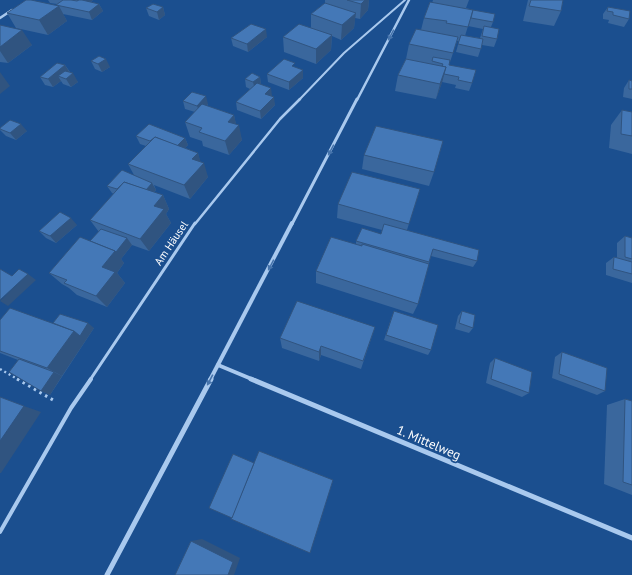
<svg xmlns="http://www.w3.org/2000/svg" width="632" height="575" viewBox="0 0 632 575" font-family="'PT Sans',sans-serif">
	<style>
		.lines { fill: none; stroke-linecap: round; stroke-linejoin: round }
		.path-far1 { stroke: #a9c9ee; stroke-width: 2.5; stroke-dasharray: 2 3; stroke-linecap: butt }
		.path { stroke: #a9c9ee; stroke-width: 3; stroke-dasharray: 2.5 4; stroke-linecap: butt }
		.service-far3 { stroke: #a9c9ee; stroke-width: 2 }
		.service-far2 { stroke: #a9c9ee; stroke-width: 2.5 }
		.service-far1 { stroke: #a9c9ee; stroke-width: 3 }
		.service { stroke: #a9c9ee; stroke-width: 4 }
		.minor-far3 { stroke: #a9c9ee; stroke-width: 2.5 }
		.minor-far2 { stroke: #a9c9ee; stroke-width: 3 }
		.minor-far1 { stroke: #a9c9ee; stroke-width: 4 }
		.minor { stroke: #a9c9ee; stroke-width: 5 }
		.wall { fill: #3a679d; fill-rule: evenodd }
		.shaded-wall { fill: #305480 }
		.building { fill: #4478b7; stroke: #305480 }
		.oneway { fill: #4674ac }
		.labels { text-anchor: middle; stroke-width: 3.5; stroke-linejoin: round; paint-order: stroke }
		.street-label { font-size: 11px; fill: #fff; stroke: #1b4f8f }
		.near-street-label { font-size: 13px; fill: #fff; stroke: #1b4f8f }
	</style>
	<rect width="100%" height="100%" fill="#1b4f8f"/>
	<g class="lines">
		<!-- path-far1 -->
		<path class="path-far1" d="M 0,369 L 19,380"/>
		<!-- path -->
		<path class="path" d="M 17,379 L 53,400"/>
		<!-- service-far3 -->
		<path class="service-far3" d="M 299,100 L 344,53 L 405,0"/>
		<!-- service-far2 -->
		<path class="service-far2" d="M 195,224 L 280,119 L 300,99"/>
		<!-- service-far1 -->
		<path class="service-far1" d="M 90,380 L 195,223"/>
		<!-- service -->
		<path class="service" d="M 0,532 L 71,408 L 91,379"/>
		<!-- minor-far3 -->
		<g class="minor-far3">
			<path d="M 0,18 L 12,10"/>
			<path d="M 357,100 L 409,0"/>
		</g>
		<!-- minor-far2 -->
		<path class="minor-far2" d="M 292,224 L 357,99"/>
		<!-- minor-far1 -->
		<g class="minor-far1">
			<path d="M 218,365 L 254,380"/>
			<path d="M 210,380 L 292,223"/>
		</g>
		<!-- minor -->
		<g class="minor">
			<path d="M 251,379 L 632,538"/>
			<path d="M 107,575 L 211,379"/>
		</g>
	</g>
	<!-- wall -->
	<g class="wall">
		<path d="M 48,0 L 93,0 L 91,2 L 99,4 L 103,11 L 92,20 L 63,14 L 67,21 L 48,35 L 16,28 L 7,13 L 56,5 L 57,4 L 50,3 Z"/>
		<path d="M 325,0 L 369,0 L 368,10 L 360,19 L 355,18 L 354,28 L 341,40 L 332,36 L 331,50 L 316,64 L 284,52 L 283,37 L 311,28 L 311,14 L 325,3 Z"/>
		<path d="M 433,0 L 469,0 L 466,8 L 473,10 L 493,22 L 491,27 L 497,39 L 494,47 L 482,45 L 478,57 L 456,52 L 459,41 L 457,41 L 449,65 L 472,83 L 469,91 L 455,88 L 456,85 L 442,82 L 436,99 L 395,91 L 398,75 L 406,59 L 409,44 L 421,30 L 424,18 L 432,3 ZM 468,26 L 483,29 L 480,38 L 465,36 Z"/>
		<path d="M 528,0 L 563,0 L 561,11 L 554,26 L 523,21 Z"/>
		<path d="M 163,7 L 165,15 L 159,20 L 149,16 L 146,8 Z"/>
		<path d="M 608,7 L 629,19 L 624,27 L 608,23 L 609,20 L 603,19 L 603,14 Z"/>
		<path d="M 0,25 L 32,45 L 8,63 L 0,62 Z"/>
		<path d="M 267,37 L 248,52 L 233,46 L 231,38 Z"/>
		<path d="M 91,61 L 110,67 L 102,72 L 95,69 Z"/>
		<path d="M 65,65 L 70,72 L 78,82 L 71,87 L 63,84 L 61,81 L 53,87 L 45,85 L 40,77 Z"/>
		<path d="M 295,67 L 303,78 L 289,90 L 268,82 L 267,74 Z"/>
		<path d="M 260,77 L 261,85 L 272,96 L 272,97 L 275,105 L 261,119 L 237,110 L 236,102 L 250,89 L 246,87 L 245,79 Z"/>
		<path d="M 629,80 L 632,81 L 632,99 L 623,97 L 624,88 Z"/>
		<path d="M 183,101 L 208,104 L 207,106 L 234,115 L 236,125 L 242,140 L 229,155 L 203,146 L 202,141 L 190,137 L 185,122 L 195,112 L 185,109 Z"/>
		<path d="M 622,110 L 632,112 L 632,154 L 609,148 L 611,125 Z"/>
		<path d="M 0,128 L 27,131 L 16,140 L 6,136 L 0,130 Z"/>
		<path d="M 136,136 L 185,138 L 188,145 L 185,148 L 198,153 L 200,162 L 208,177 L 190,199 L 154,185 L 156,190 L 154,193 L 163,195 L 169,209 L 166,214 L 171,223 L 149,251 L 132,245 L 121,259 L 124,263 L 117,273 L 125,283 L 107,307 L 77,295 L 69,288 L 62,284 L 49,273 L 90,241 L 99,232 L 90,220 L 114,194 L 112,193 L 107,186 L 134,175 L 128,164 L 146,146 L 140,144 Z"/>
		<path d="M 364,155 L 434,172 L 429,186 L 362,169 Z"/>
		<path d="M 420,189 L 407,230 L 477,261 L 473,267 L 431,256 L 418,304 L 413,314 L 316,283 L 316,271 L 356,244 L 356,241 L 381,234 L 382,230 L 337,218 L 338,204 Z"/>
		<path d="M 77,225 L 56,243 L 46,238 L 39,231 Z"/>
		<path d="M 625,236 L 632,238 L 632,283 L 606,275 L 606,263 L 614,257 L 617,258 L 617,243 Z"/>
		<path d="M 462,311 L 473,328 L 469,333 L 455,329 L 458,316 Z"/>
		<path d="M 392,316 L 431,350 L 428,355 L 384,340 Z"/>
		<path d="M 0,320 L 53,323 L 94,328 L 50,395 L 41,391 L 18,360 L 0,353 Z"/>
		<path d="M 375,327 L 361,369 L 321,355 L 319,361 L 282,348 L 280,338 Z"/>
		<path d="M 562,352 L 605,391 L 597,395 L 552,378 L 555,357 Z"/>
		<path d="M 495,358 L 529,393 L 522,397 L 486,383 L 490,363 Z"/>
		<path d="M 625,399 L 632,401 L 632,495 L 604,484 L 607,405 Z"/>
	</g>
	<!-- shaded-wall -->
	<g class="shaded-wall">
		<path d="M 77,0 L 93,0 L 81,9 Z"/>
		<path d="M 365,0 L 369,0 L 368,10 L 360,19 L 361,4 Z"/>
		<path d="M 99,4 L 103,11 L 92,20 L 89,12 Z"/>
		<path d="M 59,6 L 67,21 L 48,35 L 39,20 Z"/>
		<path d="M 163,7 L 165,15 L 159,20 L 157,12 Z"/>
		<path d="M 356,13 L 354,28 L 341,40 L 342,25 Z"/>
		<path d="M 266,29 L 267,37 L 248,52 L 247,44 Z"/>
		<path d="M 22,30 L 32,45 L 8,63 L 0,51 L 0,47 Z"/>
		<path d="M 332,35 L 331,50 L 316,64 L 316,49 Z"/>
		<path d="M 106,59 L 110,67 L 102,72 L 98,64 Z"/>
		<path d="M 65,65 L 70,73 L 58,76 L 61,81 L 53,87 L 48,79 Z"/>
		<path d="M 446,67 L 442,83 L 436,99 L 440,84 Z"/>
		<path d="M 303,70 L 303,78 L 289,90 L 289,82 Z"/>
		<path d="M 0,72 L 10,86 L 0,94 Z"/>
		<path d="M 73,73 L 78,82 L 71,87 L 66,79 Z"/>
		<path d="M 260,77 L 261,85 L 255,90 L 253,82 Z"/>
		<path d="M 271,88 L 272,96 L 266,102 L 265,94 Z"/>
		<path d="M 206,96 L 208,104 L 200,114 L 197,106 Z"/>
		<path d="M 274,97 L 275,105 L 261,119 L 260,111 Z"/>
		<path d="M 234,115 L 237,128 L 239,125 L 242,140 L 229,155 L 225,141 L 228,122 Z"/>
		<path d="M 21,124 L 27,131 L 16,140 L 10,133 Z"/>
		<path d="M 185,138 L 188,145 L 176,158 L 173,150 Z"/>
		<path d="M 198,153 L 202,166 L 204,163 L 208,177 L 190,199 L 184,185 L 192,159 Z"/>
		<path d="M 152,183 L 156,190 L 146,201 L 142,194 Z"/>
		<path d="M 163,195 L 169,209 L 166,214 L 171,223 L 149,251 L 140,239 L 154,206 Z"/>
		<path d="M 71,218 L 77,225 L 56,243 L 50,236 Z"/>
		<path d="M 127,238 L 132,245 L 121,259 L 124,263 L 117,273 L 125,283 L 107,307 L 96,296 L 102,267 L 115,251 Z"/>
		<path d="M 28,274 L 36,280 L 8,306 L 0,301 Z"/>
		<path d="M 88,323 L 94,328 L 62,376 L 47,368 L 74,331 Z"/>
		<path d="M 321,346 L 321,355 L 319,361 L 319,352 Z"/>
		<path d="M 54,372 L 62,376 L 50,395 L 41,391 Z"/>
		<path d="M 24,406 L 41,412 L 1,473 L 0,473 L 0,441 Z"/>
		<path d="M 202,539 L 240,558 L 234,575 L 228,575 L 191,541 Z"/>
	</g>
	<!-- building -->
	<g class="building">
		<path d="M 26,0 L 31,0 L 59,6 L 39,20 L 7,13 Z"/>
		<path d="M 63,0 L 71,0 L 77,1 L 79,0 L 82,0 L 99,4 L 89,12 L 56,5 Z"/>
		<path d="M 347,0 L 365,0 L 361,4 Z"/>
		<path d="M 531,0 L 563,0 L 561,11 L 529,6 Z"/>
		<path d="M 430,2 L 473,10 L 468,27 L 446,23 L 447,21 L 424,18 Z"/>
		<path d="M 325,3 L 356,13 L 342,25 L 311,14 Z"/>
		<path d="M 153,4 L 163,7 L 157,12 L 146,8 Z"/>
		<path d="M 608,7 L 630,11 L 629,19 L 613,15 L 613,12 L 607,11 Z"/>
		<path d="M 473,10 L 495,14 L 493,22 L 471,18 Z"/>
		<path d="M 251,24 L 266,29 L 247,44 L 231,38 Z"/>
		<path d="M 299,24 L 332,35 L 316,49 L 283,37 Z"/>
		<path d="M 0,25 L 22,30 L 0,47 Z"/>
		<path d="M 484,26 L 499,29 L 497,39 L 482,36 Z"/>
		<path d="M 416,29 L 458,37 L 453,53 L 409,44 Z"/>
		<path d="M 461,35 L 483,39 L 481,49 L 458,44 Z"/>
		<path d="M 99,56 L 106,59 L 98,64 L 91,61 Z"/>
		<path d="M 433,57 L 450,60 L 449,65 L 476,70 L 472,83 L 458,80 L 459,77 L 444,74 L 446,67 L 442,66 L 443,64 L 432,61 Z"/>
		<path d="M 284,59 L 295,63 L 292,66 L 303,70 L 289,82 L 267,74 Z"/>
		<path d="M 406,59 L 446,67 L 440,84 L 398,75 Z"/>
		<path d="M 57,63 L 65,65 L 48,79 L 40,77 Z"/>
		<path d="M 65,71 L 73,73 L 66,79 L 58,76 Z"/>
		<path d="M 252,73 L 260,77 L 253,82 L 245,79 Z"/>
		<path d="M 629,80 L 632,81 L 632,89 L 629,89 Z"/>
		<path d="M 257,83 L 271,88 L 265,94 L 274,97 L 260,111 L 236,102 Z"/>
		<path d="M 192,92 L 206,96 L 197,106 L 183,101 Z"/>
		<path d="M 202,104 L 234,115 L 228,122 L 239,125 L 225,141 L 199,132 L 202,128 L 185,122 Z"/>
		<path d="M 622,110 L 632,112 L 632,136 L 621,134 Z"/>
		<path d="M 10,120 L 21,124 L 10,133 L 0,129 L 0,128 Z"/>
		<path d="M 149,124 L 185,138 L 177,146 L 155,137 L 150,141 L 136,136 Z"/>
		<path d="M 376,126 L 443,141 L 434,172 L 364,155 Z"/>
		<path d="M 155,137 L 198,153 L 192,159 L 204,163 L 184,185 L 128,164 Z"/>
		<path d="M 122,170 L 152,183 L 146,190 L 124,182 L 117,189 L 107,186 Z"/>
		<path d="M 352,172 L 420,189 L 409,224 L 338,204 Z"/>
		<path d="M 124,182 L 163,195 L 154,206 L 164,209 L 140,239 L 90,220 Z"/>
		<path d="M 60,212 L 71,218 L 50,236 L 39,231 Z"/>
		<path d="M 384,224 L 479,250 L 477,261 L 433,249 L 429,262 L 356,241 L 362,228 L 381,234 Z"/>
		<path d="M 101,229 L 127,238 L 116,252 L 115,251 L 90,241 Z"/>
		<path d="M 625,236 L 632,238 L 632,259 L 625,257 Z"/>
		<path d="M 80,237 L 115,251 L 102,267 L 115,272 L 96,296 L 64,283 L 67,280 L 49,273 Z"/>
		<path d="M 331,237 L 362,246 L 362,244 L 429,264 L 418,304 L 316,271 Z"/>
		<path d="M 614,257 L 632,262 L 632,274 L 613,269 Z"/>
		<path d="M 0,269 L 12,276 L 19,269 L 28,274 L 0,300 Z"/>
		<path d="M 297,301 L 375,327 L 363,361 L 321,346 L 319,352 L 280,338 Z"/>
		<path d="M 10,308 L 74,331 L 47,368 L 0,351 L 0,320 Z"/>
		<path d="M 394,311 L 438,325 L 431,350 L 386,335 Z"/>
		<path d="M 462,311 L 475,315 L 473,328 L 459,323 Z"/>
		<path d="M 60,314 L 88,323 L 80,336 L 74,331 L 53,323 Z"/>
		<path d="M 562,352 L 607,368 L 605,391 L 559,374 Z"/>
		<path d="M 495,358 L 532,372 L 529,393 L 491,379 Z"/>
		<path d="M 19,359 L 54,372 L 41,391 L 9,372 Z"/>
		<path d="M 0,397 L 24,406 L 0,441 Z"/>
		<path d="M 625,399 L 632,401 L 632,485 L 623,482 Z"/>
		<path d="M 259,451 L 333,480 L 310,553 L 231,519 Z"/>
		<path d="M 233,454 L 254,463 L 232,518 L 209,508 Z"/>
		<path d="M 191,541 L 233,562 L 228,575 L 175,575 Z"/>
	</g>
	<!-- one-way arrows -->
	<defs><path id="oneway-solid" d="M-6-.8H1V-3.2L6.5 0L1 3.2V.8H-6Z"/></defs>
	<g class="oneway">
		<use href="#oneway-solid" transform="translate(391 35) rotate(118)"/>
		<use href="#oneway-solid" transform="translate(331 150) rotate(118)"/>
		<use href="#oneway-solid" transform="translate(271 265) rotate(118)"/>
		<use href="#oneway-solid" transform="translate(210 380) rotate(118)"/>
	</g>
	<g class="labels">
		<!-- street labels -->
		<g class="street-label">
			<text transform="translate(171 243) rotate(-56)" y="4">Am Häusel</text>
		</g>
		<!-- near-street labels -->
		<g class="near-street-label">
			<text transform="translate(429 442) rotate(23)" y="5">1. Mittelweg</text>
		</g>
	</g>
</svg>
